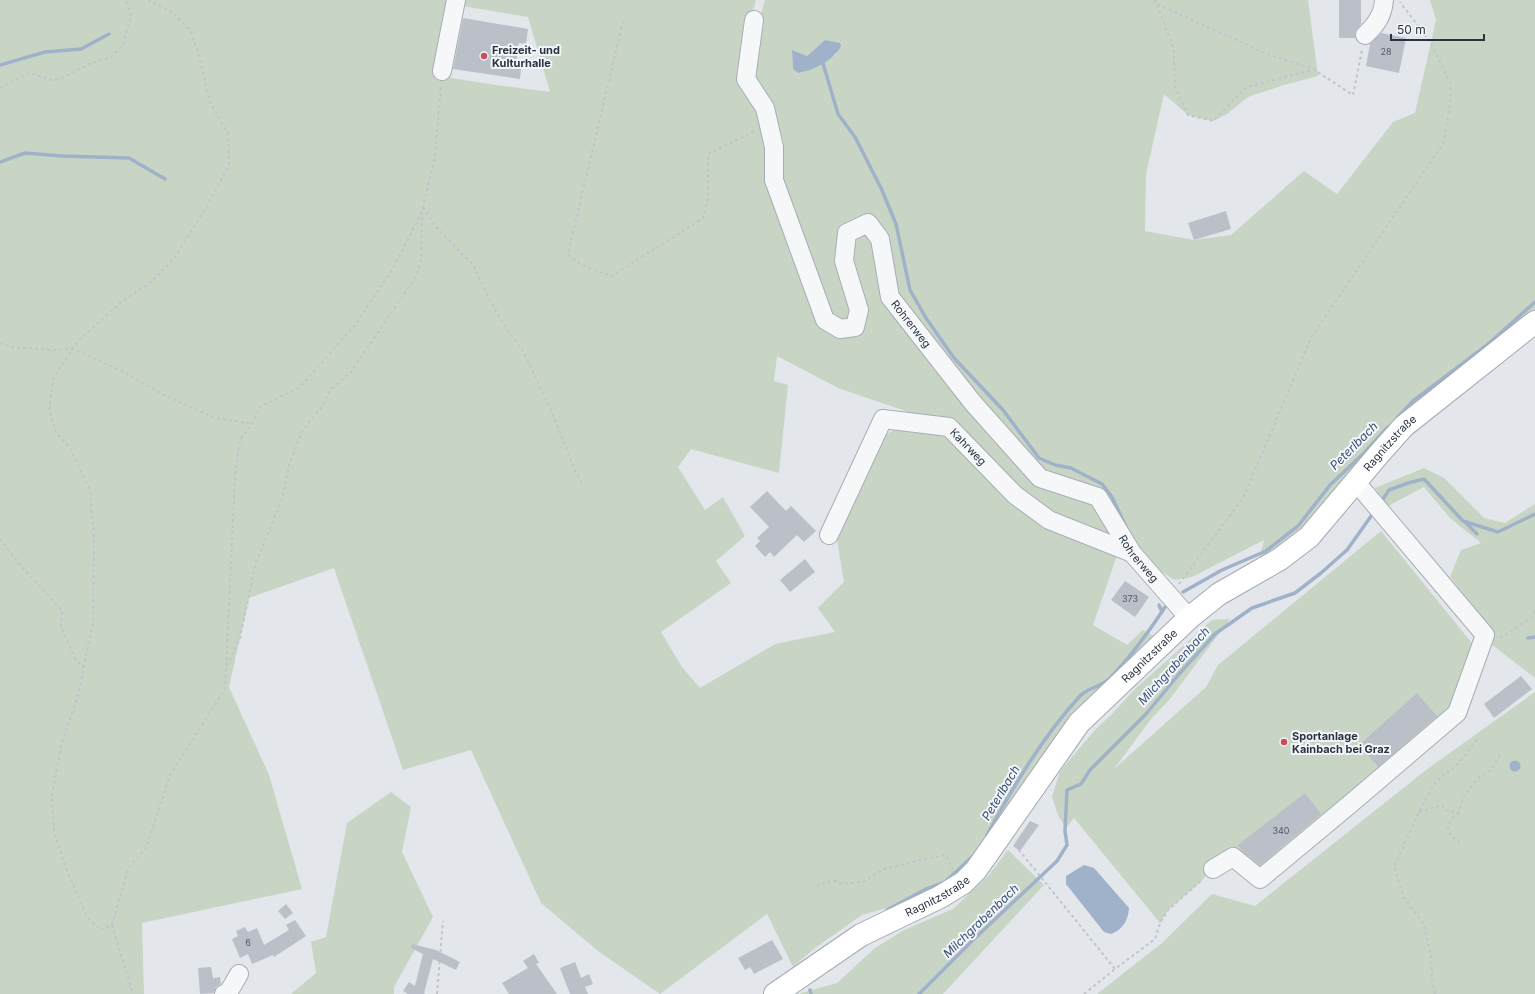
<svg xmlns="http://www.w3.org/2000/svg" width="1535" height="994" viewBox="0 0 1535 994" font-family="Inter,sans-serif">
	<style>
		.green { fill: #c8d5c5; fill-rule: evenodd }
		.water { fill: #a0b2ca }
		.lines { fill: none; stroke-linecap: round; stroke-linejoin: round }
		.stream { stroke: #a0b2ca; stroke-width: 3.5 }
		.building { fill: #bbbfc8 }
		.minor-casing { stroke: #a8adb5; stroke-width: 20 }
		.major-casing { stroke: #a3aab6; stroke-width: 24 }
		.path { stroke: #c1c4ca; stroke-width: 2; stroke-dasharray: 3 3; stroke-linecap: butt }
		.minor { stroke: #f6f7f9; stroke-width: 18 }
		.major { stroke: #fff; stroke-width: 22 }
		.poi-dot { fill: #cb4d5c; stroke: #f3f5f8; stroke-width: 1.5 }
		.labels { text-anchor: middle; stroke-width: 4; stroke-linejoin: round; paint-order: stroke }
		.number-label { font-size: 9px; fill: #4f5664 }
		.poi-label { font-size: 11px; font-weight: bold; fill: #2b3343; stroke: #f3f5f8; text-anchor: start }
		.street-label { font-size: 11px; fill: #2b3343; stroke: #f3f5f8 }
		.water-label { font-size: 12px; font-style: italic; fill: #365076; stroke: #f3f5f8 }
	</style>
	<rect width="100%" height="100%" fill="#e3e6eb"/>
	<!-- green -->
	<g class="green">
		<path d="M 0,0 L 452,0 L 439,76 L 496,85 L 550,92 L 528,17 L 462,6 L 463,0 L 756,0 L 749,26 L 758,24 L 765,0 L 1308,0 L 1318,76 L 1284,85 L 1248,97 L 1227,114 L 1213,121 L 1188,115 L 1164,94 L 1146,174 L 1145,231 L 1194,240 L 1231,235 L 1304,171 L 1337,194 L 1393,122 L 1415,113 L 1436,20 L 1430,0 L 1535,0 L 1535,309 L 1306,527 L 1258,563 L 1264,540 L 1192,577 L 1175,580 L 1120,547 L 1093,625 L 1127,645 L 1143,630 L 1155,637 L 959,878 L 930,896 L 862,915 L 815,948 L 793,967 L 767,914 L 660,994 L 598,951 L 541,903 L 471,750 L 403,770 L 334,568 L 249,598 L 229,687 L 269,775 L 302,889 L 142,923 L 144,994 L 0,994 ZM 825,40 L 837,54 L 830,58 L 793,69 L 792,51 L 807,56 ZM 777,356 L 838,388 L 914,414 L 901,426 L 883,436 L 836,534 L 844,582 L 818,608 L 835,632 L 775,644 L 700,688 L 682,667 L 661,632 L 731,583 L 716,561 L 745,536 L 723,497 L 705,510 L 678,467 L 691,449 L 779,473 L 788,385 L 774,381 Z"/>
		<path d="M 1424,468 L 1444,478 L 1484,518 L 1505,523 L 1535,504 L 1535,678 L 1491,644 L 1490,627 L 1450,577 L 1461,550 L 1481,543 L 1450,518 L 1424,487 L 1388,506 L 1375,488 Z"/>
		<path d="M 1381,531 L 1475,647 L 1461,703 L 1260,879 L 1233,857 L 1213,869 L 1198,884 L 1168,910 L 1160,923 L 1074,818 L 1066,828 L 1058,815 L 1052,797 L 1060,771 L 1095,730 L 1111,715 L 1135,689 L 1212,620 L 1230,619 L 1169,700 L 1151,719 L 1114,769 L 1206,687 L 1218,665 Z"/>
		<path d="M 1535,692 L 1535,994 L 1097,994 L 1162,943 L 1212,894 L 1255,906 L 1426,770 Z"/>
		<path d="M 391,792 L 411,807 L 402,852 L 433,917 L 394,987 L 394,994 L 291,994 L 316,973 L 311,942 L 326,937 L 347,823 Z"/>
		<path d="M 1008,850 L 1044,885 L 943,994 L 798,994 L 837,983 L 875,948 L 904,930 L 953,909 L 989,875 Z"/>
	</g>
	<!-- water -->
	<g class="water">
		<path d="M 825,40 L 840,43 L 841,46 C 833,61 814,70 798,73 L 793,69 L 792,50 L 807,56 Z"/>
		<circle cx="1515" cy="766" r="5.5"/>
		<path d="M 1084,865 L 1094,868 L 1129,908 C 1128,921 1123,929 1111,934 L 1104,932 L 1066,884 L 1066,876 Z"/>
	</g>
	<g class="lines">
		<!-- stream -->
		<g class="stream">
			<path d="M 822,60 L 838,114 L 855,137 L 881,188 L 896,224 L 910,290 L 926,318 L 954,358 L 1003,410 L 1039,458 L 1055,465 L 1071,468 L 1102,484 L 1112,497 L 1126,527"/>
			<path d="M 0,65 L 45,52 L 81,49 L 109,34"/>
			<path d="M 0,162 L 25,153 L 62,156 L 129,158 L 165,179"/>
			<path d="M 1397,418 L 1413,401 L 1487,345 L 1535,302"/>
			<path d="M 1381,502 L 1389,490 L 1408,483 L 1424,479 L 1463,521 L 1498,532 L 1535,514"/>
			<path d="M 1465,522 L 1477,534"/>
			<path d="M 1183,592 L 1222,570 L 1266,551 L 1298,526 L 1330,485 L 1364,453 L 1388,427"/>
			<path d="M 1159,605 L 1162,612"/>
			<path d="M 1528,638 L 1535,637"/>
			<path d="M 987,835 C 1013,787 1043,736 1080,696 C 1087,688 1101,687 1109,679 C 1131,657 1148,633 1165,607"/>
			<path d="M 887,910 L 924,890 L 945,882 L 975,854"/>
			<path d="M 810,990 L 811,994"/>
			<path d="M 919,994 L 973,940 L 1057,861 L 1067,845 L 1065,831 L 1067,790 L 1081,784 L 1090,770 L 1146,714 L 1179,674 L 1215,634 L 1252,608 L 1295,593 L 1321,573 L 1347,550 L 1374,512"/>
		</g>
	</g>
	<!-- building -->
	<g class="building">
		<path d="M 1339,0 L 1361,0 L 1361,24 L 1355,32 L 1355,38 L 1339,38 Z"/>
		<path d="M 463,18 L 528,29 L 526,44 L 519,43 L 515,68 L 521,69 L 520,79 L 453,69 Z"/>
		<path d="M 1381,33 L 1406,38 L 1399,73 L 1366,66 L 1370,44 Z"/>
		<path d="M 1226,211 L 1231,229 L 1194,240 L 1188,223 Z"/>
		<path d="M 767,491 L 786,511 L 791,506 L 816,531 L 804,542 L 797,535 L 774,557 L 770,552 L 765,557 L 755,546 L 760,541 L 757,538 L 769,527 L 750,507 Z"/>
		<path d="M 805,559 L 815,572 L 790,592 L 780,580 Z"/>
		<path d="M 1125,581 L 1149,597 L 1135,617 L 1111,600 Z"/>
		<path d="M 1521,676 L 1532,689 L 1494,718 L 1484,704 Z"/>
		<path d="M 1417,693 L 1437,716 L 1378,767 L 1359,745 Z"/>
		<path d="M 1305,793 L 1321,814 L 1260,865 L 1242,851 L 1238,845 Z"/>
		<path d="M 1030,821 L 1039,825 L 1020,851 L 1013,846 Z"/>
		<path d="M 286,904 L 293,913 L 285,919 L 278,911 Z"/>
		<path d="M 295,920 L 306,936 L 274,957 L 273,955 L 252,964 L 248,954 L 240,958 L 232,939 L 238,936 L 236,931 L 245,927 L 248,932 L 257,928 L 264,945 L 289,930 L 286,925 Z"/>
		<path d="M 772,940 L 783,959 L 754,974 L 750,967 L 745,970 L 738,958 Z"/>
		<path d="M 412,944 L 436,950 L 460,962 L 456,970 L 433,959 L 424,993 L 426,994 L 408,994 L 403,991 L 409,982 L 415,986 L 423,954 L 411,948 Z"/>
		<path d="M 534,954 L 539,963 L 536,964 L 557,994 L 509,994 L 502,983 L 528,968 L 523,961 Z"/>
		<path d="M 575,962 L 581,978 L 589,974 L 593,984 L 585,987 L 588,994 L 570,994 L 560,968 Z"/>
		<path d="M 211,967 L 213,978 L 220,977 L 221,984 L 216,987 L 214,993 L 200,994 L 198,968 Z"/>
	</g>
	<g class="lines">
		<defs>
			<g id="minor">
				<path id="s1" d="M 754,20 L 746,79 L 765,108 L 774,147 L 774,180 L 825,320 L 840,329 L 855,327 L 859,310 L 844,261 L 847,233 L 868,223 L 880,239 L 890,297 L 973,403 L 1040,478 L 1098,497 L 1132,553 L 1189,618"/>
				<path d="M 1365,35 C 1376,25 1383,15 1384,0"/>
				<path d="M 442,71 L 456,0"/>
				<path id="s2" d="M 829,535 L 883,419 L 949,427 L 1015,495 L 1049,520 L 1132,553"/>
				<path d="M 1213,869 L 1233,857 L 1260,879 L 1349,805 L 1457,713 L 1485,635 L 1355,481"/>
				<path d="M 224,994 L 228,993 L 239,974"/>
			</g>
			<g id="major">
				<path id="s3" d="M 775,994 L 861,935 L 940,897 L 963,883 L 976,870 L 1079,723 L 1189,618 L 1219,594 L 1280,559 L 1309,537 L 1379,454 L 1404,426 L 1535,322"/>
			</g>
		</defs>
		<!-- minor casing -->
		<use href="#minor" class="minor-casing"/>
		<!-- major casing -->
		<use href="#major" class="major-casing"/>
		<!-- path -->
		<g class="path">
			<path d="M 148,0 L 172,12 L 190,30 L 199,55 L 209,100 L 228,134 L 229,165 L 207,206 L 173,260 L 149,284 L 121,302 L 77,342 L 54,377 L 49,409 L 56,433 L 70,448 L 90,490 L 94,538 L 93,622 L 78,696 L 61,746 L 52,797 L 54,833 L 67,870 L 87,917 L 101,930 L 112,925 L 128,869 L 146,848 L 170,775 L 225,689 L 235,476 L 240,440 L 252,424 L 260,407 L 300,387 L 355,325 L 392,270 L 422,212 L 435,156 L 441,86"/>
			<path d="M 1154,0 L 1157,4 L 1267,54 L 1313,69 L 1353,95 L 1362,50"/>
			<path d="M 1157,5 L 1174,50 L 1175,87 L 1188,115 L 1213,121 L 1247,87 L 1312,70"/>
			<path d="M 623,21 L 568,254 C 579,266 597,271 612,276 L 703,218 L 708,197 L 708,154 L 755,131"/>
			<path d="M 0,88 L 29,73 L 51,80 L 60,79 L 89,64 L 111,57 L 123,45 L 131,16 L 126,0"/>
			<path d="M 423,207 L 437,228 L 473,265 L 488,296 L 501,320 L 524,353 L 552,412 L 573,466 L 582,484"/>
			<path d="M 0,343 L 11,347 L 53,350 L 73,349 L 118,369 L 162,394 L 212,417 L 252,424"/>
			<path d="M 0,539 L 25,571 L 49,596 L 62,611 L 61,627 L 76,660 L 84,668"/>
			<path d="M 1179,584 L 1243,498 L 1312,336 L 1443,144 L 1450,105 L 1451,85 L 1431,43 L 1400,2"/>
			<path d="M 1500,638 L 1532,617 L 1535,610"/>
			<path d="M 227,666 L 240,638 L 256,562 L 282,500 L 289,465 L 302,431 L 322,407 L 331,389 L 351,372 L 415,278 L 421,261 L 422,214"/>
			<path d="M 1419,812 L 1442,805 L 1446,810 L 1459,813 L 1463,798 L 1478,778 L 1491,770 L 1500,755"/>
			<path d="M 1459,813 L 1453,817 L 1448,828 L 1450,835 L 1460,843"/>
			<path d="M 1015,845 L 1115,969 L 1155,939 L 1160,923 L 1168,910 L 1202,880"/>
			<path d="M 817,887 L 825,882 L 835,881 L 844,884 L 865,881 L 882,870 L 915,861 L 946,855 L 953,870"/>
			<path d="M 112,925 L 133,994"/>
			<path d="M 437,994 L 443,921"/>
			<path d="M 1084,994 L 1115,969"/>
			<path d="M 1435,994 L 1432,979 L 1431,957 L 1424,924 L 1404,898 L 1394,867 L 1419,812 L 1436,781 L 1457,765 L 1479,737"/>
		</g>
		<!-- minor -->
		<use href="#minor" class="minor"/>
		<!-- major -->
		<use href="#major" class="major"/>
	</g>
	<!-- markers -->
	<g class="poi-dot">
		<circle cx="484" cy="56" r="4"/>
		<circle cx="1284" cy="742" r="4"/>
	</g>
	<g class="labels">
		<!-- number labels -->
		<g class="number-label">
			<text x="1386" y="55">28</text>
			<text x="1130" y="602">373</text>
			<text x="1281" y="834">340</text>
			<text x="248" y="946">6</text>
		</g>
		<!-- poi labels -->
		<g class="poi-label">
			<text x="492" y="54">Freizeit- und<tspan x="492" dy="13">Kulturhalle</tspan></text>
			<text x="1292" y="740">Sportanlage<tspan x="1292" dy="13">Kainbach bei Graz</tspan></text>
		</g>
		<!-- street labels -->
		<g class="street-label">
			<text dy="4" stroke="none"><textPath href="#s1" startOffset="582">Rohrerweg</textPath></text>
			<text dy="4" stroke="none"><textPath href="#s3" startOffset="838">Ragnitzstraße</textPath></text>
			<text dy="4" stroke="none"><textPath href="#s2" startOffset="222">Kahrweg</textPath></text>
			<text dy="4" stroke="none"><textPath href="#s1" startOffset="918">Rohrerweg</textPath></text>
			<text dy="4" stroke="none"><textPath href="#s3" startOffset="514">Ragnitzstraße</textPath></text>
			<text dy="4" stroke="none"><textPath href="#s3" startOffset="190">Ragnitzstraße</textPath></text>
		</g>
		<!-- water labels -->
		<g class="water-label">
			<text transform="translate(1354 446) rotate(-45)" y="4">Peterlbach</text>
			<text transform="translate(1174 666) rotate(-48)" y="4">Milchgrabenbach</text>
			<text transform="translate(1001 793) rotate(-59)" y="4">Peterlbach</text>
			<text transform="translate(981 921) rotate(-44)" y="4">Milchgrabenbach</text>
		</g>
	</g>
	<!-- scale -->
	<path d="M1391 34v6h93v-6" fill="none" stroke="#2b3343" stroke-width="2"/>
	<text x="1397" y="34" font-size="12" fill="#2b3343" stroke="#f3f5f8" stroke-width="3" paint-order="stroke">50 m</text>
</svg>
